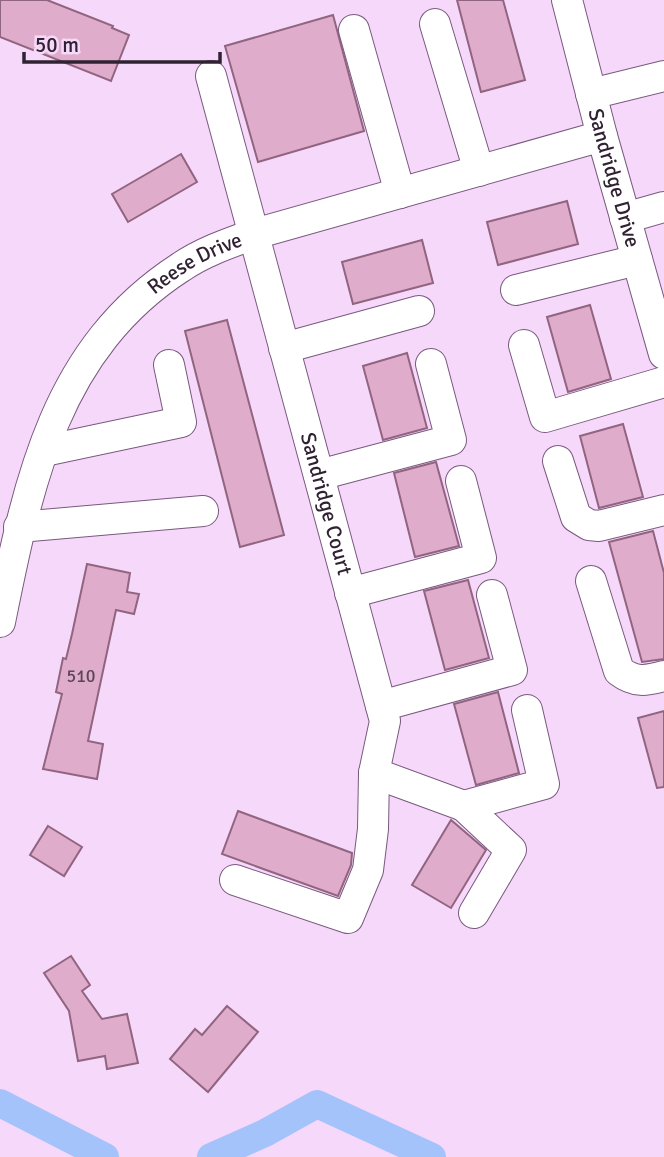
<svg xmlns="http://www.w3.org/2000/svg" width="664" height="1157" viewBox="0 0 664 1157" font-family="Signika,sans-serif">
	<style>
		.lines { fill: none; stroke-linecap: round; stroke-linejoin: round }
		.canal { stroke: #a4c3fb; stroke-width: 28 }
		.building { fill: #dfadcb; stroke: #916480; stroke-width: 2 }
		.minor-casing { stroke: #7a597f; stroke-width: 32 }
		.minor { stroke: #fff; stroke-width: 30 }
		.labels { text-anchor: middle; stroke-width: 5; stroke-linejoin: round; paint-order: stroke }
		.number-label { font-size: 18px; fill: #5c4558 }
		.street-label { font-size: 21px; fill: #302232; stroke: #f6d8fa }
	</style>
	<rect width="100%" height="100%" fill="#f6d8fa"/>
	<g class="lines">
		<!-- canal -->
		<g class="canal">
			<path d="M 0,1103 L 105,1157"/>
			<path d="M 211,1157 L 265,1133 L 317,1104 L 432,1157"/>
		</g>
	</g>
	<!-- building -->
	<g class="building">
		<path d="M 0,0 L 47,0 L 113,26 L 112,28 L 129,35 L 111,81 L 0,37 Z"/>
		<path d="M 457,0 L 503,0 L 525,80 L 481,92 Z"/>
		<path d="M 333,15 L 364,131 L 258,162 L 225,46 Z"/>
		<path d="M 181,154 L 197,182 L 128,222 L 112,194 Z"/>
		<path d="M 567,201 L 578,244 L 498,265 L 487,222 Z"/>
		<path d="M 422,240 L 433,283 L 353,304 L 342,262 Z"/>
		<path d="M 590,305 L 611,379 L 568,392 L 547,317 Z"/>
		<path d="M 227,320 L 284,535 L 240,547 L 185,331 Z"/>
		<path d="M 407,353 L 427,428 L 383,440 L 363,366 Z"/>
		<path d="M 623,424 L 643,497 L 599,508 L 580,436 Z"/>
		<path d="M 436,462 L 459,546 L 415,557 L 394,473 Z"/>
		<path d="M 653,531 L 664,573 L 664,659 L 642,662 L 609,542 Z"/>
		<path d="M 87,564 L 130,573 L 127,592 L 139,594 L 134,614 L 116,610 L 88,741 L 103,744 L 97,779 L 43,769 L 62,694 L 56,692 L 63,658 L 66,659 L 72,634 Z"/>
		<path d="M 468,580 L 489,658 L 445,670 L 424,591 Z"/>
		<path d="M 498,692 L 519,773 L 476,785 L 454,704 Z"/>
		<path d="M 664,711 L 664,787 L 657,788 L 638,718 Z"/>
		<path d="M 238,811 L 352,853 L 351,865 L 338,896 L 222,854 Z"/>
		<path d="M 451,820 L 486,850 L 451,908 L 412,885 Z"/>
		<path d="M 48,826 L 82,847 L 64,876 L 30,855 Z"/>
		<path d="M 71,956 L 90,985 L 82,991 L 102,1019 L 127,1014 L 138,1063 L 107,1069 L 105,1056 L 78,1061 L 69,1011 L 44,973 Z"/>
		<path d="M 227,1006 L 258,1032 L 208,1092 L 170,1059 L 195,1029 L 202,1035 Z"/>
	</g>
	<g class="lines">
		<defs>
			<g id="minor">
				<path id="s1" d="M 567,0 L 602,136 L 664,354"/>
				<path d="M 435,24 L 479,171"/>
				<path d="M 354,30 L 400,193"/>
				<path id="s2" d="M 211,76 L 385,721 L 374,773 L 373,829 L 368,870 L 348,918 L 235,880"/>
				<path d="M 591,94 L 664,76"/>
				<path d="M 625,218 L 664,207"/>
				<path d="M 516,290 L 637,260"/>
				<path d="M 524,345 L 545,417 L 664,382"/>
				<path d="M 284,348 L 419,311"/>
				<path d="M 44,451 L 181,422 L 169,365"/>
				<path d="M 558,461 L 576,517 L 589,525 L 599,526 L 664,510"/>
				<path d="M 319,475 L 451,440 L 431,364"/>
				<path d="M 19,527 L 203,511"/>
				<path d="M 591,581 L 619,671 C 635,683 646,681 664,676"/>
				<path d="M 350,593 L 481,558 L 461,481"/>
				<path id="s3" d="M 0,622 C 28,484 54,349 181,267 C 203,252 229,243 254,234 L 602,136"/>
				<path d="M 381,706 L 512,670 L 492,595"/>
				<path d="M 374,773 L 464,806 L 544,784 L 527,710"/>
				<path d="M 464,806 L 511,850 L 474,913"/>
			</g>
		</defs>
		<!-- minor casing -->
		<use href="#minor" class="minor-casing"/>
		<!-- minor -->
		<use href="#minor" class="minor"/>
	</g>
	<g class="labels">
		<!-- number labels -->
		<g class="number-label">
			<text x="81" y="682">510</text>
		</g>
		<!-- street labels -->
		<g class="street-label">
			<text dy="7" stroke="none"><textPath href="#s1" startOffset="184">Sandridge Drive</textPath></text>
			<text dy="7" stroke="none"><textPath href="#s3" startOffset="425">Reese Drive</textPath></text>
			<text dy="7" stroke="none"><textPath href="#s2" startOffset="443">Sandridge Court</textPath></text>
		</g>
	</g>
	<!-- scale -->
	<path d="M24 52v10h196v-10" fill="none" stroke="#302232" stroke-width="3.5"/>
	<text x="35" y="52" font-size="21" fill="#302232" stroke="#f6d8fa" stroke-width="5" paint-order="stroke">50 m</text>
</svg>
